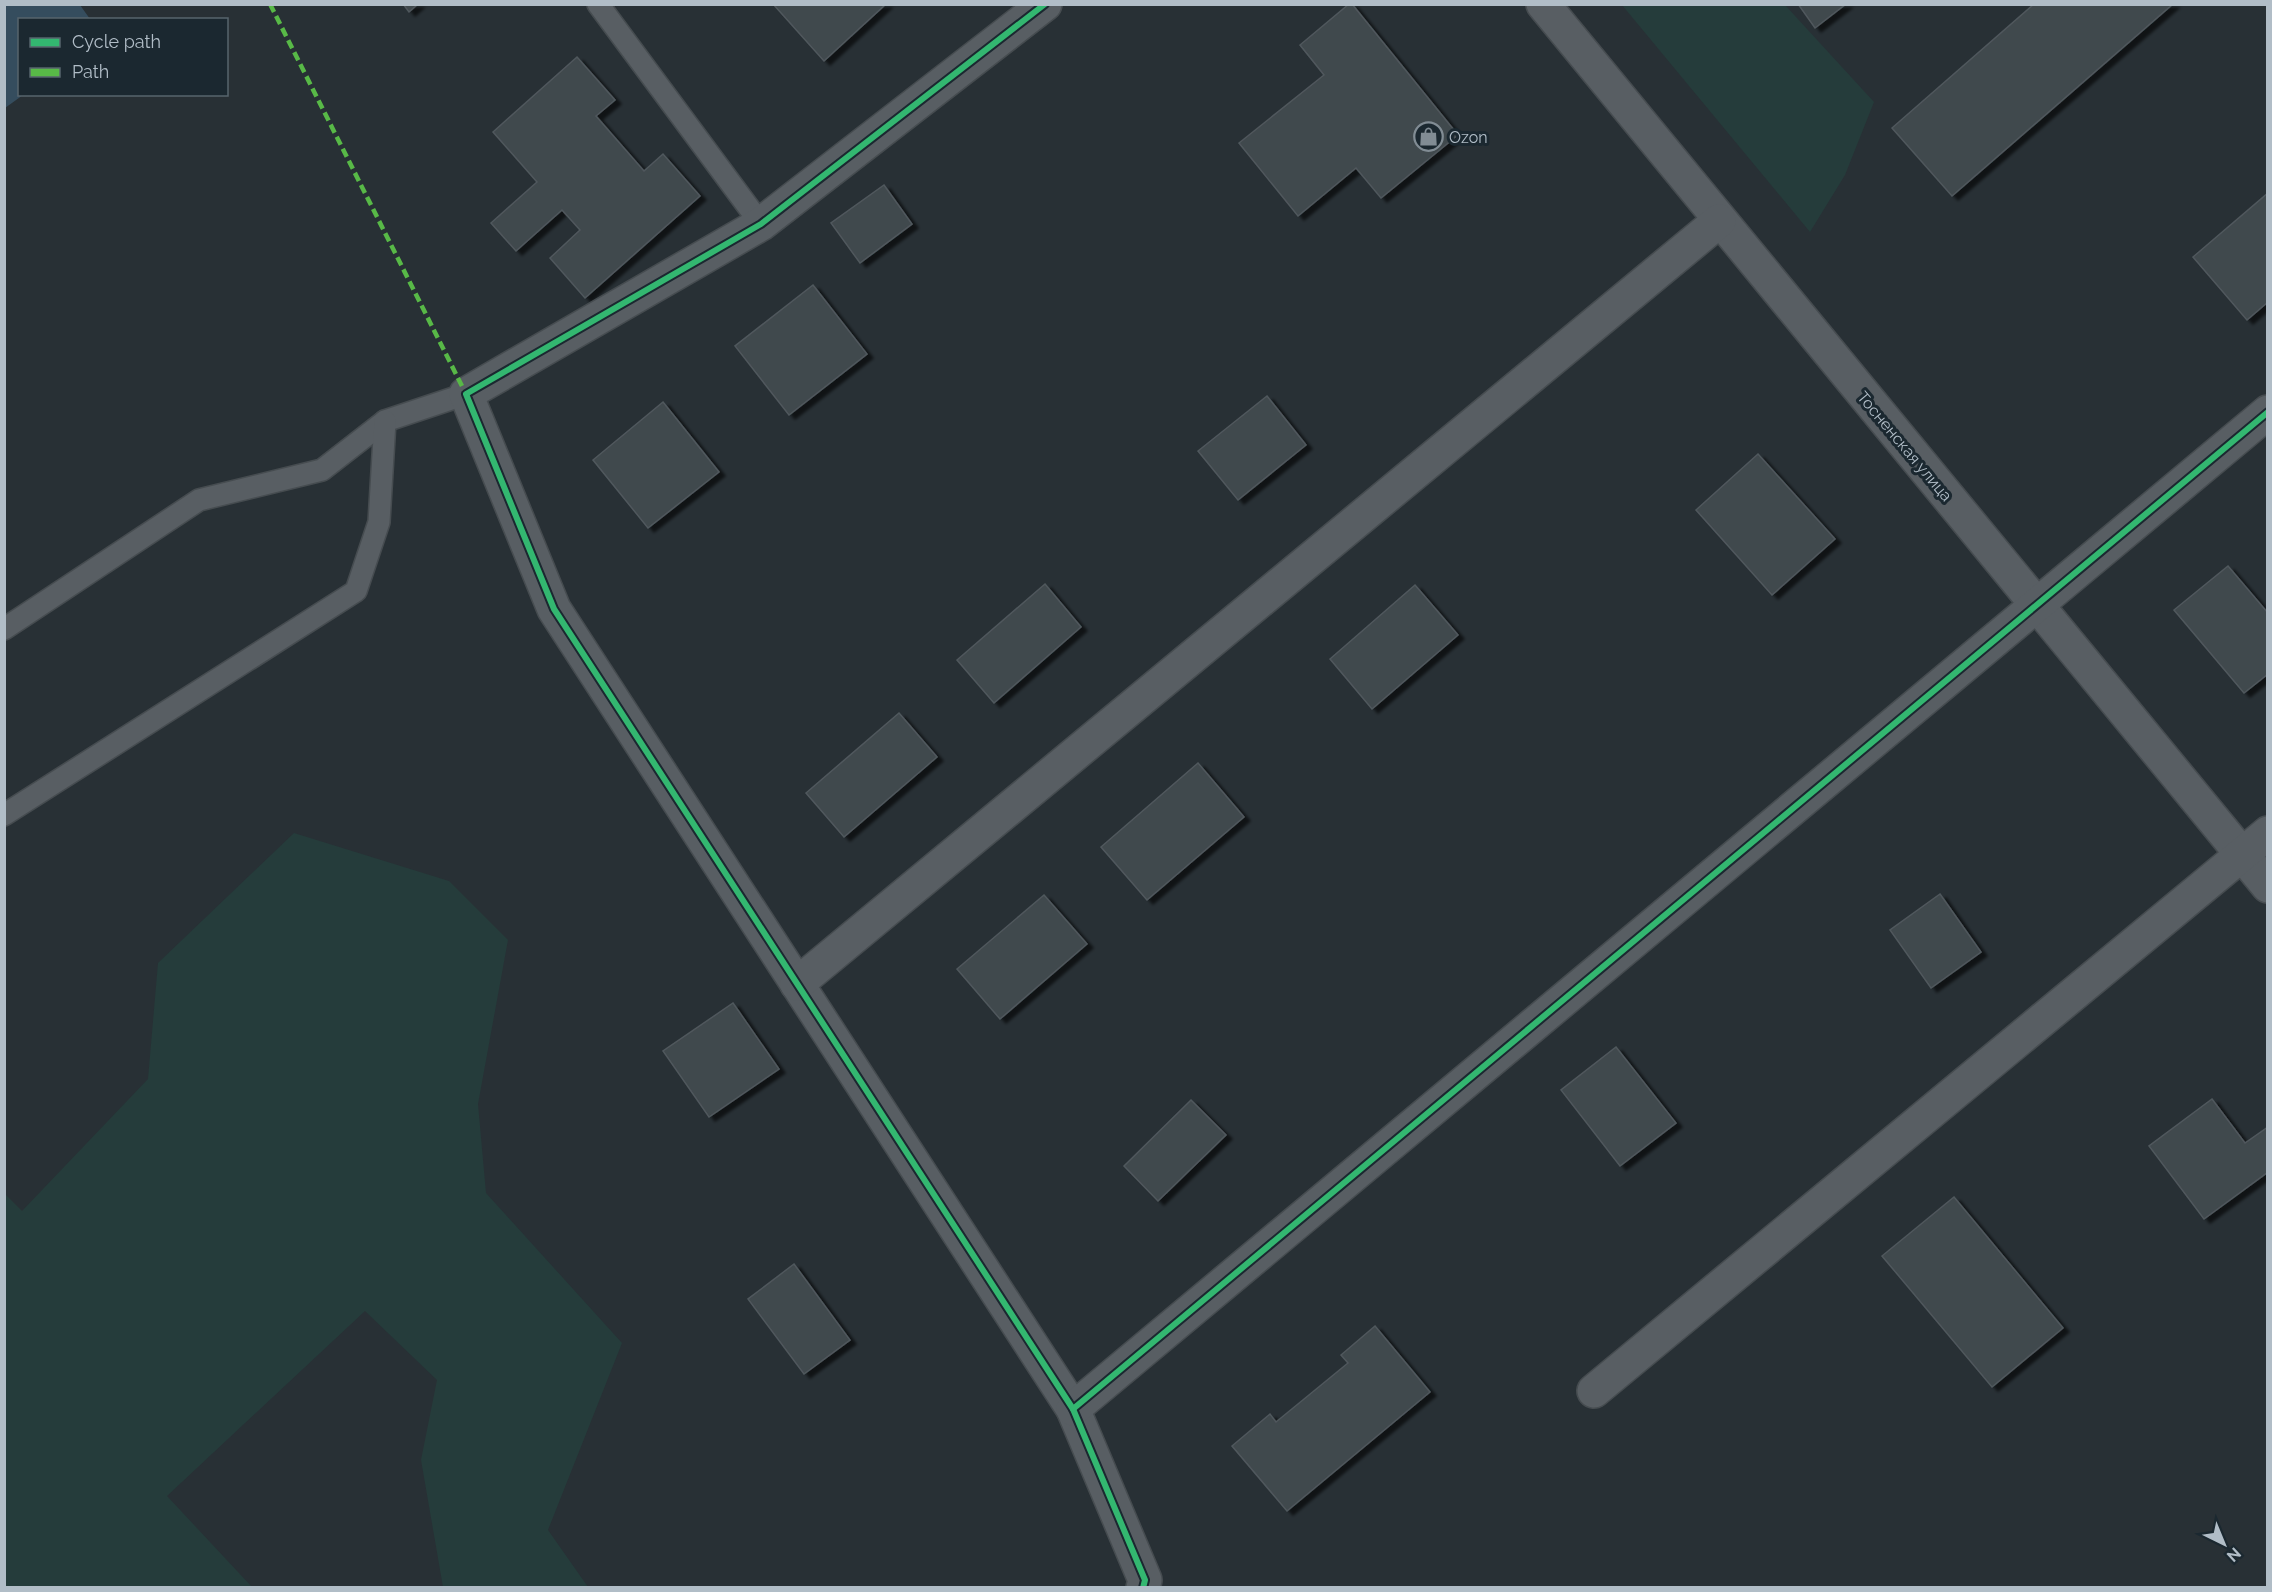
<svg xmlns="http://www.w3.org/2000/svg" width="2272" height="1592" viewBox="0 0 2272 1592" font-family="Raleway,sans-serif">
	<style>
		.green { fill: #253c3b }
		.water { fill: #354d5e }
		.building { fill: #41484d; stroke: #50585d; stroke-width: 1.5; filter: url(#shadow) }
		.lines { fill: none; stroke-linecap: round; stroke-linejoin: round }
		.service-casing { stroke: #464c50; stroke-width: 24 }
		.minor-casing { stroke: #464c50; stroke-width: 36 }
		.service { stroke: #585e63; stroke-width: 21 }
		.minor { stroke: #585e63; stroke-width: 33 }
		.quiet { stroke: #58b947; stroke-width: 4.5; stroke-dasharray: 9 4.5; stroke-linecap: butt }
		.cycleway-casing { stroke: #1b2830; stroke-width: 10 }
		.cycleway { stroke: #33b770; stroke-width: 6 }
		.labels { text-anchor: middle; stroke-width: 6; stroke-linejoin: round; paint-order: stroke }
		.poi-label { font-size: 16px; fill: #b1bdc7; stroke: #1b2830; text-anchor: start }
		.street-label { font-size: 16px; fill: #b1bdc7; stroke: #1b2830 }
	</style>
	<defs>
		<filter id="shadow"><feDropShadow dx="6" dy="4" stdDeviation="1.5" flood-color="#0009"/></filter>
	</defs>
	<rect width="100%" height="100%" fill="#283035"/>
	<!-- green -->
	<g class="green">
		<path d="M 1622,5 L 1785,5 L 1874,102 L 1845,175 L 1810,232 Z"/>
		<path d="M 294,833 L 449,881 L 508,940 L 478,1104 L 486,1193 L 622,1343 L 548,1530 L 588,1587 L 443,1587 L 421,1460 L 437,1380 L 365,1311 L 167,1496 L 252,1587 L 5,1587 L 5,1194 L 22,1211 L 148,1079 L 158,963 Z"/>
	</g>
	<!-- water -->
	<path class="water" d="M 5,4 L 80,5 L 90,19 L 20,20 L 20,94 L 23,95 L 5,108 Z"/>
	<!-- building -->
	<g class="building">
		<path d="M 403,4 L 418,4 L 409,12 Z"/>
		<path d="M 773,4 L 886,4 L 824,61 Z"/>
		<path d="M 1349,4 L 1352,4 L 1458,135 L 1381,198 L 1356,168 L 1298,216 L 1239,143 L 1324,75 L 1300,45 Z"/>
		<path d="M 1798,4 L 1846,4 L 1815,28 Z"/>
		<path d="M 2034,4 L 2173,4 L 1952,196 L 1892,128 Z"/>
		<path d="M 577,57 L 615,100 L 596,116 L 644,171 L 663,154 L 700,196 L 585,298 L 550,258 L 580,230 L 562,210 L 516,251 L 491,223 L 537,182 L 493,132 Z"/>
		<path d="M 884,185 L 912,224 L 860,263 L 831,223 Z"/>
		<path d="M 2268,193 L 2268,302 L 2247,320 L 2193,257 Z"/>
		<path d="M 813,285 L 867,354 L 789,415 L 735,346 Z"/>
		<path d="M 1267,396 L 1306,445 L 1238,500 L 1198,451 Z"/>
		<path d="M 663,402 L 719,472 L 648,528 L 593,460 Z"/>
		<path d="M 1758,454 L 1835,539 L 1772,595 L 1696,510 Z"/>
		<path d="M 2228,566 L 2268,613 L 2268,674 L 2244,693 L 2174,610 Z"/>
		<path d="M 1045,584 L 1081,627 L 994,703 L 957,660 Z"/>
		<path d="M 1415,585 L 1458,635 L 1372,709 L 1330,659 Z"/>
		<path d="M 899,713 L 937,757 L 844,837 L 806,793 Z"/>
		<path d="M 1198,763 L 1244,817 L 1147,900 L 1101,847 Z"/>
		<path d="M 1940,894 L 1981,952 L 1931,988 L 1890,930 Z"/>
		<path d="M 1044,895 L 1087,944 L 1000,1019 L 957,969 Z"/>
		<path d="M 733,1003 L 779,1069 L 709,1117 L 663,1051 Z"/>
		<path d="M 1616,1047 L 1676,1123 L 1620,1166 L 1561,1090 Z"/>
		<path d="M 2212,1099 L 2245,1143 L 2268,1127 L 2268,1172 L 2204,1219 L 2149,1146 Z"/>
		<path d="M 1191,1100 L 1226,1135 L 1158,1201 L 1124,1166 Z"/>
		<path d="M 1954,1197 L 2063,1328 L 1992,1387 L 1882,1256 Z"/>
		<path d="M 794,1264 L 850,1340 L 804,1374 L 748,1299 Z"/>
		<path d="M 1375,1326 L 1430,1392 L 1287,1511 L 1232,1446 L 1270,1414 L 1276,1422 L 1348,1363 L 1341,1355 Z"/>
	</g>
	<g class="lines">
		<defs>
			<g id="service">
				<path d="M 598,4 L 761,224"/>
				<path d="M 4,629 L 199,500 L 322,470 L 385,421 L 466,394"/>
				<path d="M 4,815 L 356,591 L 379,522 L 385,421"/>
			</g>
			<g id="minor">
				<path d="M 1045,4 L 761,224 L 466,394 L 554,609 L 1073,1409 L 1145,1580 L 1143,1588"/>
				<path d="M 1543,4 L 2268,886"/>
				<path d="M 797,984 L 1719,221"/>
				<path d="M 1594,1391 L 2268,833"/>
				<path d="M 1073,1409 L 2268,412"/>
			</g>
		</defs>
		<!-- service casing -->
		<use href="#service" class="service-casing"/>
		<!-- minor casing -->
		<use href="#minor" class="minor-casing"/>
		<!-- service -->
		<use href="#service" class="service"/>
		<!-- minor -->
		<use href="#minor" class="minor"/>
		<!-- quiet -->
		<path class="quiet" d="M 270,4 L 466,394"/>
		<defs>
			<g id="cycleway">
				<path d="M 1045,4 L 761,224 L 466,394 L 554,609 L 1073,1409 L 1145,1580 L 1143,1588"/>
				<path d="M 1073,1409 L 2268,412"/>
			</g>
		</defs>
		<!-- cycleway casing -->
		<use href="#cycleway" class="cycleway-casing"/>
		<!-- cycleway -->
		<use href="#cycleway" class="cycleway"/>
	</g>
	<!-- icons -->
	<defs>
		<symbol id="shop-ring" viewBox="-11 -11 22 22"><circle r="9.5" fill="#1b2830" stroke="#818c94" stroke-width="1.5"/><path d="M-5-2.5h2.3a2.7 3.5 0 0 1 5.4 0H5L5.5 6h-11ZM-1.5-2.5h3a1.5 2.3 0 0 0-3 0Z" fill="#818c94"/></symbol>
	</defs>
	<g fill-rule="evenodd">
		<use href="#shop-ring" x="1412" y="120" width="33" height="33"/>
	</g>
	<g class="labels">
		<!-- poi labels -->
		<g class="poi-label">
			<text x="1449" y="143">Ozon</text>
		</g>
		<!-- street labels -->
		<g class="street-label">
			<text transform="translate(1905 446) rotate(50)" y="6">Тосненская улица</text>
		</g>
	</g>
	<!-- border -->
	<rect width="2272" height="1592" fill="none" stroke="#b1bdc7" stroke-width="12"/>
	<!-- legend -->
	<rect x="18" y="18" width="210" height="78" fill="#1b2830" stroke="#57646c" stroke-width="1.5"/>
	<rect x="30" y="38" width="30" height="9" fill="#33b770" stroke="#57646c" stroke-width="1.5"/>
	<text x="72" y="48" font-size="18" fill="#b1bdc7">Cycle path</text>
	<rect x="30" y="68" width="30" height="9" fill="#58b947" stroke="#57646c" stroke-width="1.5"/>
	<text x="72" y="78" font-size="18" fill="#b1bdc7">Path</text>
	<!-- north arrow -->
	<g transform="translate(2224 1544) rotate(137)" stroke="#1b2830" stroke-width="4.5" paint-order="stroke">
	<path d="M0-4.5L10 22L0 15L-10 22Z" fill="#b1bdc7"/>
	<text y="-9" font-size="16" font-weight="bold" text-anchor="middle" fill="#b1bdc7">N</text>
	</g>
</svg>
